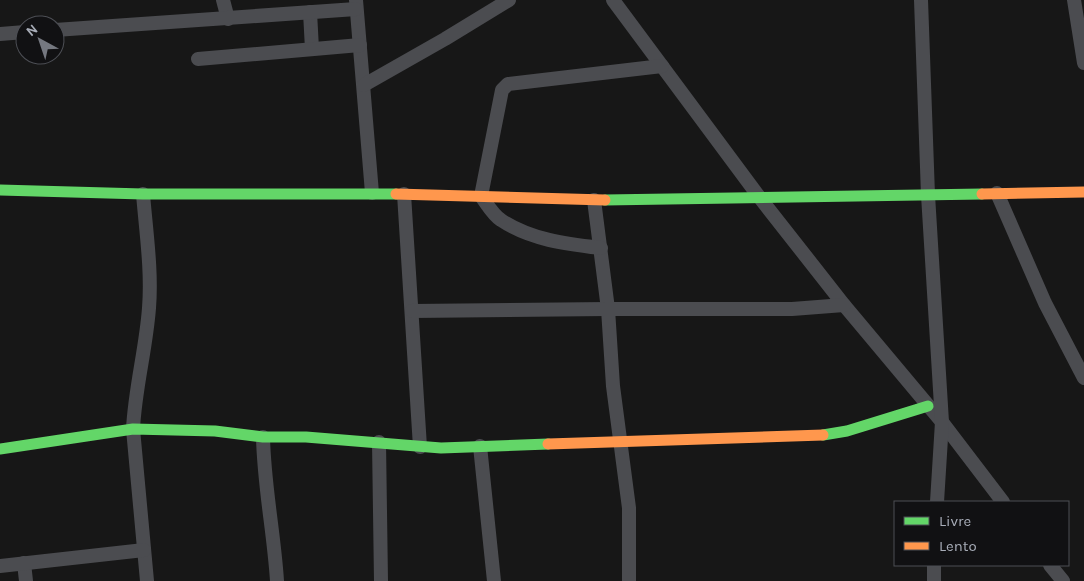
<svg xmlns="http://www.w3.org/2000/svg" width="1084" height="581" viewBox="0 0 1084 581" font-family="Karla,sans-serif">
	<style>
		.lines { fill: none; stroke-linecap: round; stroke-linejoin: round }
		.street { stroke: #4b4c50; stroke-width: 14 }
		.fast { stroke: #63d668; stroke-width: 11 }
		.slow { stroke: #ff974d; stroke-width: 11 }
	</style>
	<rect width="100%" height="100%" fill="#171717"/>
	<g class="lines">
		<!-- street -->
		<g class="street">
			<path d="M 223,0 L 228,19"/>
			<path d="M 356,0 L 372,193"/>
			<path d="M 613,0 L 760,198 L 844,305 L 942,422 L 1003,502"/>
			<path d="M 921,0 L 928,195 L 942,422 L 937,502"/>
			<path d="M 1074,0 L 1084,63"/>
			<path d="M 310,12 L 312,49"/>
			<path d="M 55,30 L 356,9"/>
			<path d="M 0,34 L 25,32"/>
			<path d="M 198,59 L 360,45"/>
			<path d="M 364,85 L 445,39 L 509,0"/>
			<path d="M 997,193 L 1045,303 L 1084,378"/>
			<path d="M 143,194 C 146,231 152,271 149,308 C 146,349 135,388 133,429 L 147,581"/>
			<path d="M 404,194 L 420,447"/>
			<path d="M 594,200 L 608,309 L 613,386 L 629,508 L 629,581"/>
			<path d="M 601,248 C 567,244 531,240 501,220 C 493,215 487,204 481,196 L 502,90 L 508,84 L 662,66"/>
			<path d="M 412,311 L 608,309 L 792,309 L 844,305"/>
			<path d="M 263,437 C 264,486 274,533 277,581"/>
			<path d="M 379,442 L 381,581"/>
			<path d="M 480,446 L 494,581"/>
			<path d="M 24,563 L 26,581"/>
			<path d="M 1050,565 L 1063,581"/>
			<path d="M 0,566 L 144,550"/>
			<path d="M 934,581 L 934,565"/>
		</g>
		<!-- fast -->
		<g class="fast">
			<path d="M 0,190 L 143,194 L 396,194"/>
			<path d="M 605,200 L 982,194"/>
			<path d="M 823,435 L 847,431 L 928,406"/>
			<path d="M 0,449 L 133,429 L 215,431 L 263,437 L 306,437 L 441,448 L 548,444"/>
		</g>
		<!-- slow -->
		<g class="slow">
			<path d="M 396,194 L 605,200"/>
			<path d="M 982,194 L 1084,192"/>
			<path d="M 548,444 L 823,435"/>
		</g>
	</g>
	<!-- legend -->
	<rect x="894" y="501" width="175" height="65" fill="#111113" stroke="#4d4f55"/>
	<rect x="904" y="517" width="25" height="8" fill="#63d668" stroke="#4d4f55"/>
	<text x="939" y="526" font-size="15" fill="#a8adb8">Livre</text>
	<rect x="904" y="542" width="25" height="8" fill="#ff974d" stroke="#4d4f55"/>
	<text x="939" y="551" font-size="15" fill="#a8adb8">Lento</text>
	<!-- north arrow -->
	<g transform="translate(40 40) rotate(320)"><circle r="24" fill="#111113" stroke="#4d4f55"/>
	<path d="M0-4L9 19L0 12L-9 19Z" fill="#757880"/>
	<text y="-8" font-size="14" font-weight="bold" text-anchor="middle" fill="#a8adb8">N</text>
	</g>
</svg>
